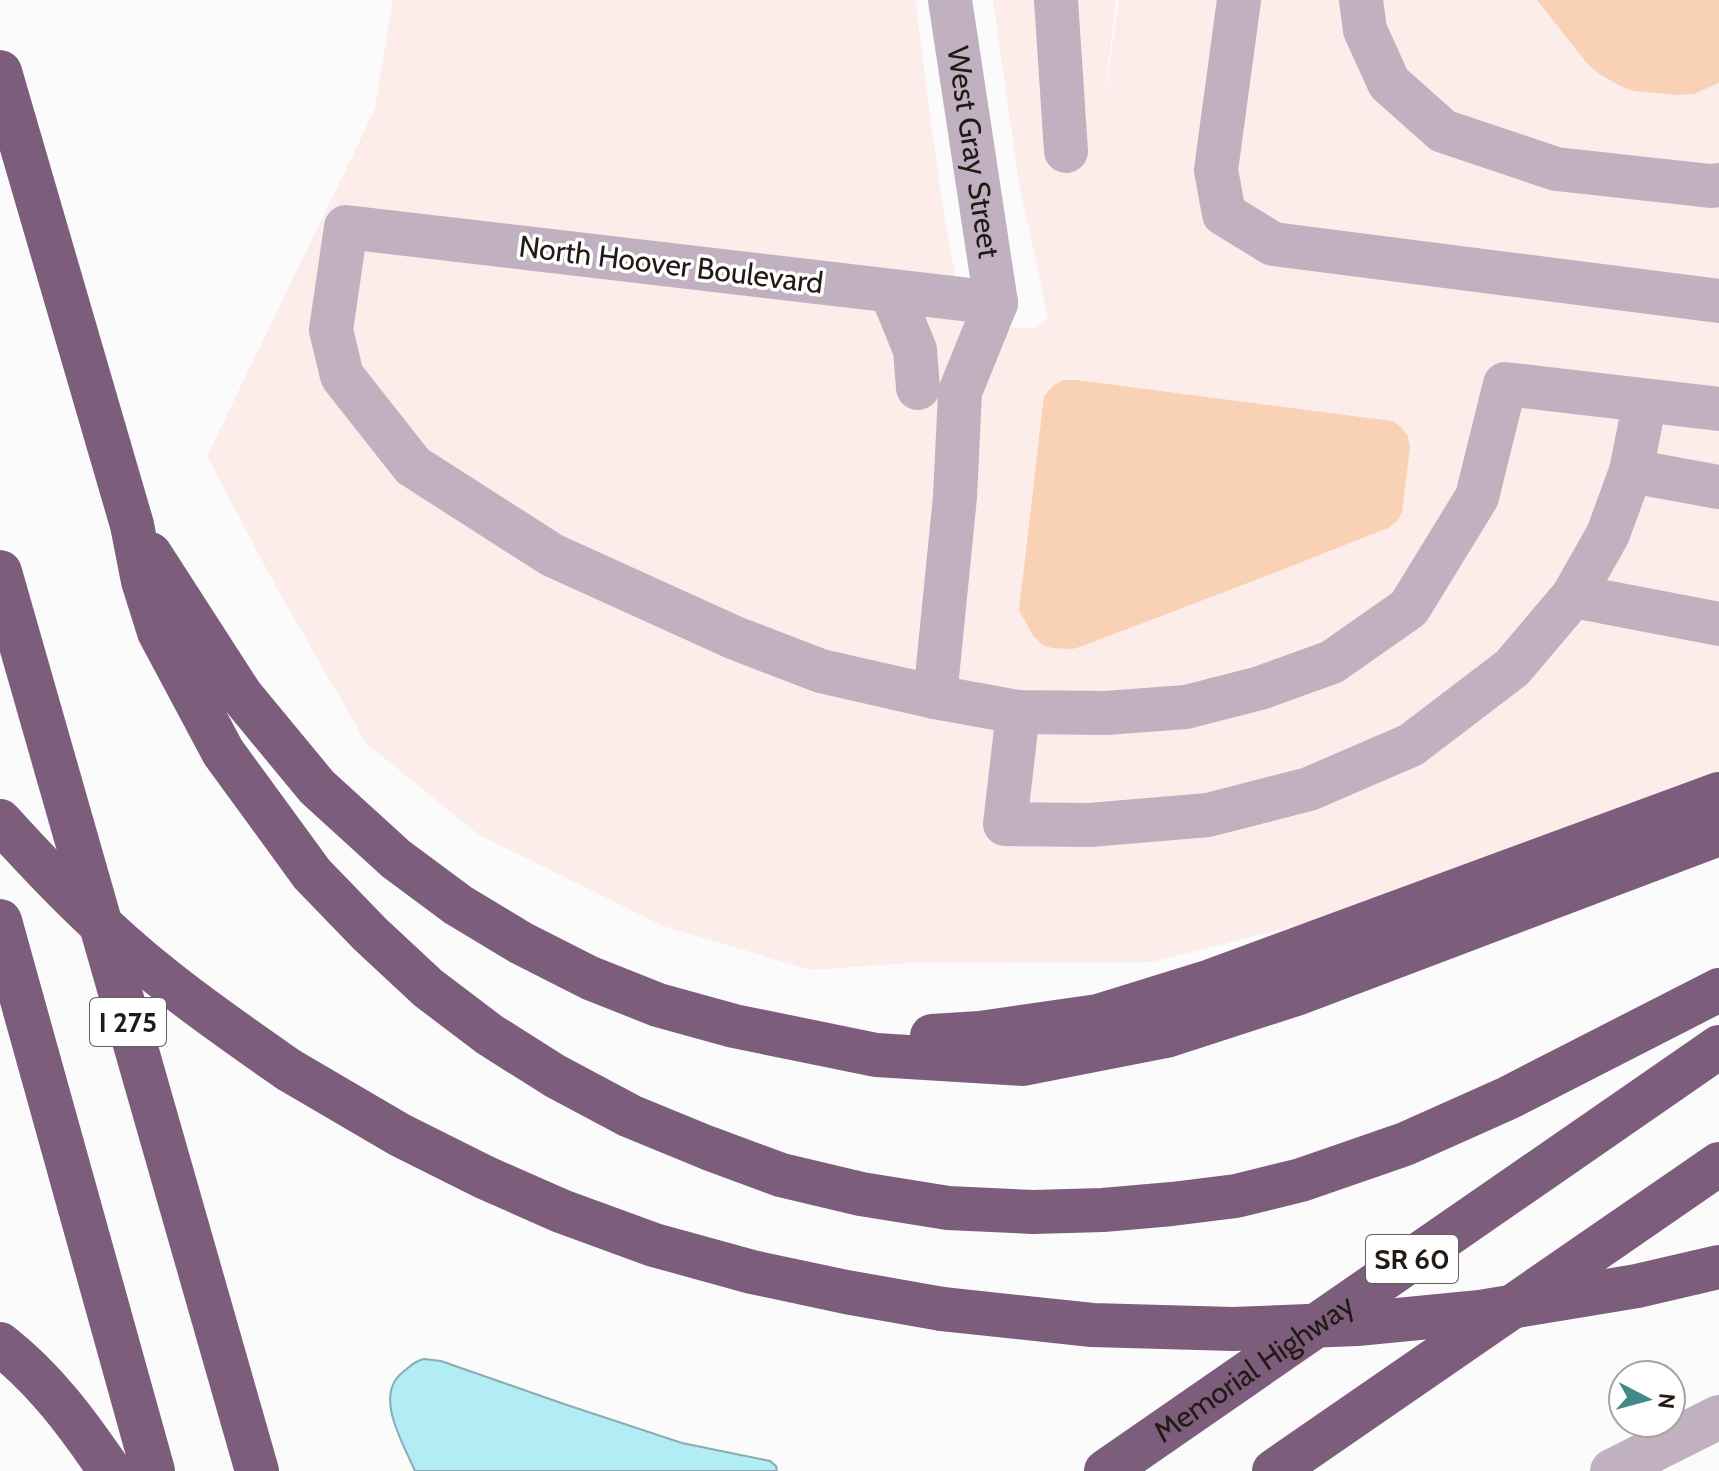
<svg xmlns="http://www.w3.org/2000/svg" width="1719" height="1471" viewBox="0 0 1719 1471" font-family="Cabin,sans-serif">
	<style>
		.commercial { fill: #fdedea }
		.water { fill: #b2ecf5; stroke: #87adb2; stroke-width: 2 }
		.building { fill: #f9d1b4 }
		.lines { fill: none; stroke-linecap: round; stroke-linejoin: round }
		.minor { stroke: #c1b1c0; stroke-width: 44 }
		.highway { stroke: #7c5d7b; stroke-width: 44 }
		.highway-bridge { stroke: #7c5d7b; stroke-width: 44 }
		.labels { text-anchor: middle; stroke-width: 7; stroke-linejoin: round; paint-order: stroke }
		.shield { fill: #fff; stroke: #645f5a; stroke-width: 2 }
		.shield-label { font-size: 28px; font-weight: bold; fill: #221a14 }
		.street-label { font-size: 30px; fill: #221a14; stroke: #fff }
	</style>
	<rect width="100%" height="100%" fill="#fbfbfb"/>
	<!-- commercial -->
	<path class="commercial" d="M 393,0 L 915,0 L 940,190 L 964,327 L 1036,328 L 1048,318 L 1019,183 L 993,0 L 1116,0 L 1103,108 L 1119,0 L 1719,0 L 1719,775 L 1324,919 L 1153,962 L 910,963 L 811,970 L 663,926 L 479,835 L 366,743 L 275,585 L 207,456 L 375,109 Z"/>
	<!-- water -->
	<path class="water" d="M 424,1359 L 441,1361 L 564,1404 L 682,1443 L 770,1461 L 776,1466 L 777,1471 L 415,1471 C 403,1443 373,1395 403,1372 C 410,1366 415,1361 424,1359 Z"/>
	<!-- building -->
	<g class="building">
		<path d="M 1537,0 L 1719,0 L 1719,83 L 1694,94 L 1677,95 L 1634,91 L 1620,86 L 1598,73 L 1586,62 Z"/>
		<path d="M 1063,380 L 1076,380 L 1392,421 L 1400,426 L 1408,436 L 1410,448 L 1402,513 L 1397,521 L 1388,528 L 1274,573 L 1080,647 L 1072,649 L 1052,648 L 1043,645 L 1033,636 L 1019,610 L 1044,396 L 1053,386 Z"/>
	</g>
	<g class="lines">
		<!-- minor -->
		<g class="minor">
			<path id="s1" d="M 950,0 L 996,303"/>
			<path d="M 1056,0 L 1066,151"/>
			<path d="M 1239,0 L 1216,170 L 1224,214 L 1273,244 L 1719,301"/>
			<path d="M 1361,0 L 1365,30 L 1389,83 L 1443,131 L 1556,169 L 1711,186 L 1719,185"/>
			<path d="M 891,291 L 915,350 L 918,388"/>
			<path d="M 996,303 L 346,227 L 331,330 L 342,376 L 413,466 L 552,555 L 735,638 L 821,671 L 935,697 L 1018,712 L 1106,713 L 1186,707 L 1260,688 L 1332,662 L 1409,608 L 1477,497 L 1505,384 L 1719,409"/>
			<path d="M 1645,401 L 1631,471 L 1719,487"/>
			<path d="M 1573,596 L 1608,534 L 1631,471"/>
			<path d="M 935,697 L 955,497 L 960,392 L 996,303"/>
			<path d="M 1018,712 L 1005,824 L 1090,825 L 1208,815 L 1309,789 L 1411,745 L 1512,668 L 1573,596 L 1719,624"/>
			<path d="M 1612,1471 L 1719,1417"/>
		</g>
		<!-- highway -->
		<g class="highway">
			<path d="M 0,72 L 132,525 L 143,581 L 159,632 L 223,752 L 312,874 L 370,934 L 428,988 L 490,1035 L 555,1076 L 630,1116 L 708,1148 L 781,1175 L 861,1194 L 948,1208 L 1033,1212 L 1103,1210 L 1172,1204 L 1236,1196 L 1301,1180 L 1405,1144 L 1508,1098 L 1719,990"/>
			<path d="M 150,554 L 241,695 L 317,787 L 396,859 L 458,905 L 521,943 L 590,978 L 658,1005 L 734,1026 L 876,1055 L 1023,1064 L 1166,1036 L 1299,993 L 1719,834"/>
			<path d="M 0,572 L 257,1471"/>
			<path d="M 0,921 L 153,1471"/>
			<path d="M 932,1036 L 980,1033 L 1098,1016 L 1211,981 L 1719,794"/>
			<path d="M 289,1070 L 400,1135 L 484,1177 L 561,1211 L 654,1245 L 752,1272 L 846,1292 L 942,1309"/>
			<path d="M 0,1344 C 45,1379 78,1424 110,1471"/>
			<path id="s2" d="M 1106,1471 L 1719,1047"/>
			<path d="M 1274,1471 L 1719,1164"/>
		</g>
		<!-- highway-bridge -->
		<g class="highway-bridge">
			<path d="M 0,821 C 51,877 104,932 164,979 C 204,1011 246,1040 289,1070"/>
			<path d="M 942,1309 L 1092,1325 L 1233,1329 L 1357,1324 L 1480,1312 L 1637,1286 L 1719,1267"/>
		</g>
	</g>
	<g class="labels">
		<!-- shield labels -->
		<g class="shield">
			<rect x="90" y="998" width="76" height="48" rx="6"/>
			<rect x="1366" y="1235" width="92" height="48" rx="6"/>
		</g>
		<g class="shield-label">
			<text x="128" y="1032">I 275</text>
			<text x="1412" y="1269">SR 60</text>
		</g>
		<!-- street labels -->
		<g class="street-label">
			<text dy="10" stroke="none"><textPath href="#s1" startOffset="154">West Gray Street</textPath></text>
			<text transform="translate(671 265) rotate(7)" y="10">North Hoover Boulevard</text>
			<text dy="10" stroke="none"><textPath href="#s2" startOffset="180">Memorial Highway</textPath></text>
		</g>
	</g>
	<!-- north arrow -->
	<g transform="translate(1647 1399) rotate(96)"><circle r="38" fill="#ffffff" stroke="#a7a3a1" stroke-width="2"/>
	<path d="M0-6L14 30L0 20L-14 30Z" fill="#428987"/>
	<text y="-12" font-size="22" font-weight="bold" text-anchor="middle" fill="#221a14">N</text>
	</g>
</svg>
